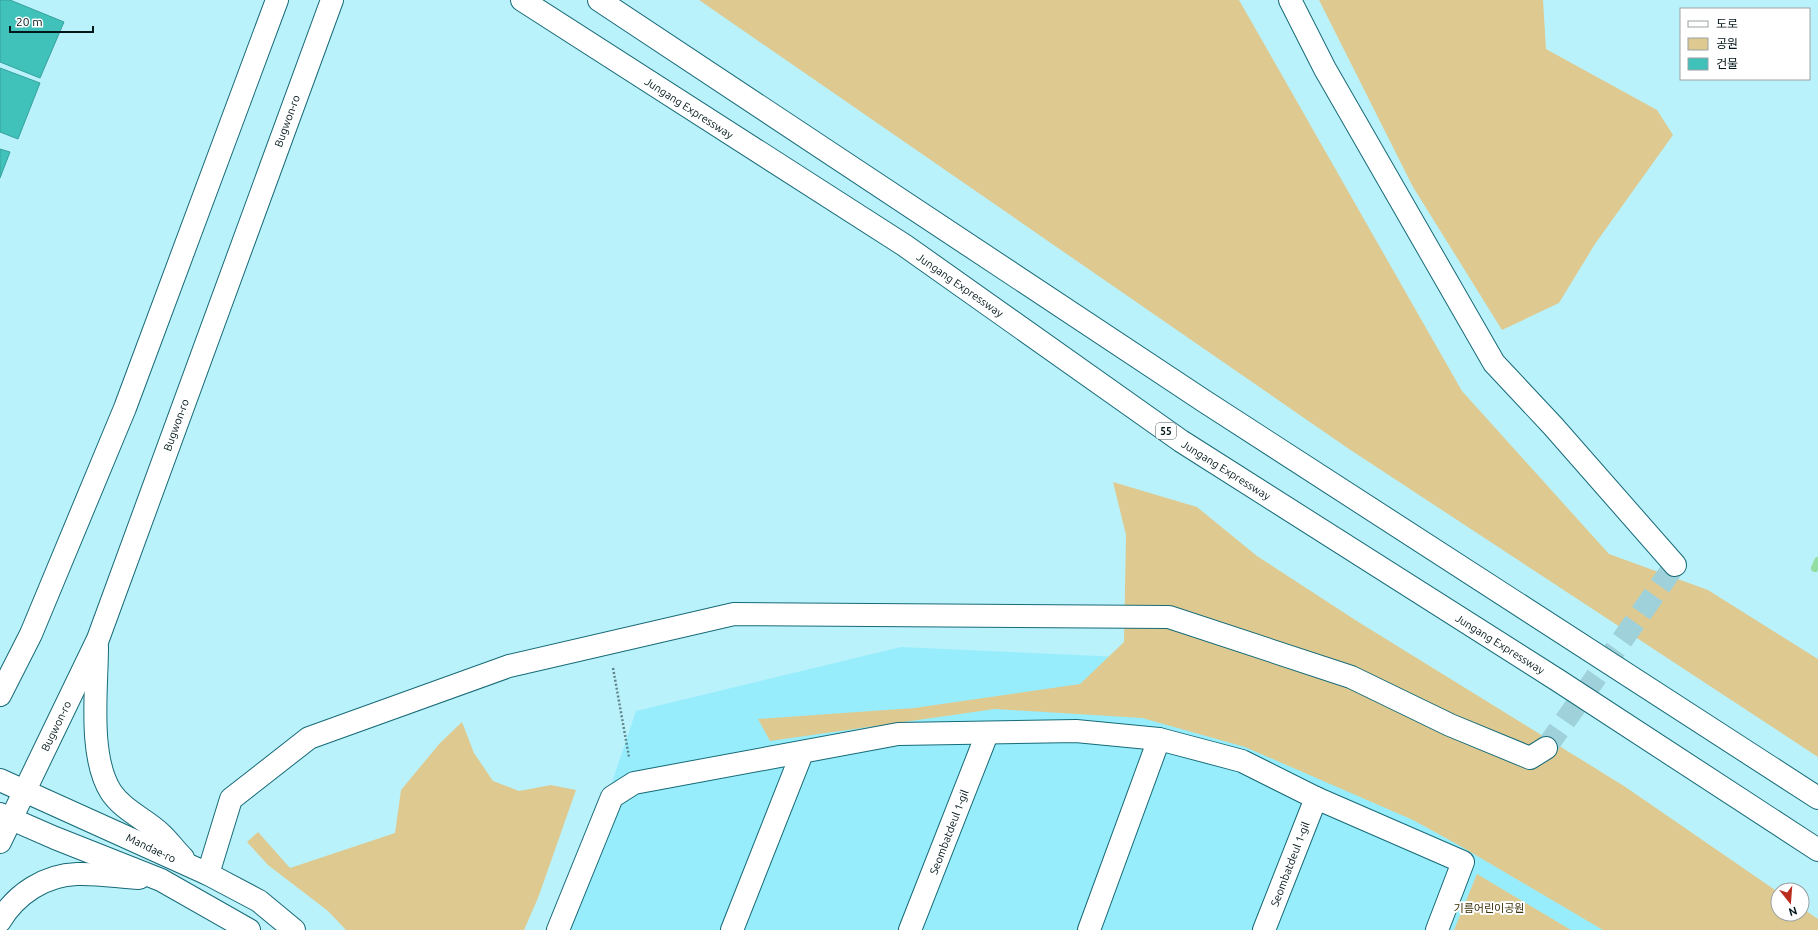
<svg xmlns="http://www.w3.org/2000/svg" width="1818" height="930" viewBox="0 0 1818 930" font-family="Ubuntu,'Noto Sans KR',sans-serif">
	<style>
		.built { fill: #98edfc }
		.green { fill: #deca91 }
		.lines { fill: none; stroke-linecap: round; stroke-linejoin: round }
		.stream { stroke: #92dda2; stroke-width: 8 }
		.building { fill: #40c2bb; stroke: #35a19c }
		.street-tunnel { stroke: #9fd1da; stroke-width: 22; stroke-dasharray: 22 11; stroke-linecap: butt }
		.street-casing { stroke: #176a77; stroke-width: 24 }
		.secondary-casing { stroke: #176a77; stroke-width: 24 }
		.highway-casing { stroke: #176a77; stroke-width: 24 }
		.path { stroke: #60868d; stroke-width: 2.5; stroke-dasharray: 2 2; stroke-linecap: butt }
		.street { stroke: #fff; stroke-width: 22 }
		.secondary { stroke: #fff; stroke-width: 22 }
		.highway { stroke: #fff; stroke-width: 22 }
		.labels { text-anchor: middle; stroke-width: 4; stroke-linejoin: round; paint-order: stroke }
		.shield { fill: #fff; stroke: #4f5d5f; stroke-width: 1 }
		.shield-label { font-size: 10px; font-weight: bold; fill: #03171b }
		.street-label { font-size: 11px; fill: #03171b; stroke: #fff }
		.park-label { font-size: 11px; fill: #3d310a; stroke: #fff }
	</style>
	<rect width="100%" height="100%" fill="#baf2fc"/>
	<!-- built -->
	<path class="built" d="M 901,647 L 1255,663 L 1742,930 L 562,930 L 636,711 Z"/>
	<!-- green -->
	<g class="green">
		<path d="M 699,0 L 1239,0 L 1462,391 L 1609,554 L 1708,590 L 1818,659 L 1818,757 L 1349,449 Z"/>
		<path d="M 1319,0 L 1543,0 L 1546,49 L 1657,110 L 1673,135 L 1595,244 L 1559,303 L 1502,330 L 1413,187 Z"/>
		<path d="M 1113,482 L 1197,507 L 1257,556 L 1360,623 L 1624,786 L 1778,892 L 1778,914 L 1802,914 L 1802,908 L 1818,919 L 1818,930 L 1603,930 L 1462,847 L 1413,820 L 1245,747 L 1142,718 L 995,709 L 770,741 L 758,719 L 914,708 L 1080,684 L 1124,642 L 1126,535 Z"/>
		<path d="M 462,722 L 474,753 L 493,781 L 519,791 L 551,785 L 576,790 L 538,898 L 524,930 L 346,930 L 328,911 L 268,865 L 247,842 L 258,832 L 290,868 L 395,833 L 401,790 L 440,743 Z"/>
		<path d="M 1477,874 L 1571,930 L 1454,930 Z"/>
	</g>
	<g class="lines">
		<!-- stream -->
		<path class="stream" d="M 1815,568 L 1818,561"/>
	</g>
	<!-- building -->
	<g class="building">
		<path d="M 0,0 L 10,0 L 64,22 L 40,78 L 0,62 Z"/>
		<path d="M 0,68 L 40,83 L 18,139 L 0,132 Z"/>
		<path d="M 0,149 L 10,152 L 0,178 Z"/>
	</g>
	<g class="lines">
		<!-- street-tunnel -->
		<path class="street-tunnel" d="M 1546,748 L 1675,565"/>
		<defs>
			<g id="street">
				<path d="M 1290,0 L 1325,69 L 1494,363 L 1553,426 L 1675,565"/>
				<path d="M 208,874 L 231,799 L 309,738 L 509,666 L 734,614 L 1169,617 L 1351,677 L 1450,725 L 1530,758 L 1546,748"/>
				<path d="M 558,930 L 612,797 L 634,783 L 898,734 L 1076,731 L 1159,739 L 1242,761 L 1316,798 L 1463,862 L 1437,930"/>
				<path d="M 732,930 L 802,753"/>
				<path d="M 910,930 L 987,734"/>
				<path d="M 1089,930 L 1159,739"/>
				<path d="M 1264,930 L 1316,798"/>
			</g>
			<g id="secondary">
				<path d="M 97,647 C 97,688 88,756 111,792 C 123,810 145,819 160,833 C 168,840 175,850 183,858"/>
				<path d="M 0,695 L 31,634 L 125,408 L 277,0"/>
				<path d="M 0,780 L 208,874 L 259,901 L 294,930"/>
				<path d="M 0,814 L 55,838 L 161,880 L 249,930"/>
				<path d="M 0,842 L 98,639 L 332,0"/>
				<path d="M 0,921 C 16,894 45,875 77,874 C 97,873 119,877 139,878"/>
			</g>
			<g id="highway">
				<path d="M 522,0 L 904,245 L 1181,441 L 1559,681 L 1818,850"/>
				<path d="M 599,0 L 1204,401 L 1818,798"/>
			</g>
		</defs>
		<!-- street casing -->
		<use href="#street" class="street-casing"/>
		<!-- secondary casing -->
		<use href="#secondary" class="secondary-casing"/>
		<!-- highway casing -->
		<use href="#highway" class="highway-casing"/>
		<!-- path -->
		<path class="path" d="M 613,668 L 629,757"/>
		<!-- street -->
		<use href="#street" class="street"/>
		<!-- secondary -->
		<use href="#secondary" class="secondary"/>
		<!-- highway -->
		<use href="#highway" class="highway"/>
	</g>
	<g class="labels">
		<!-- shield labels -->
		<rect class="shield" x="1156" y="423" width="20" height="16" rx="3"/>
		<g class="shield-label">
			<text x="1166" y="435">55</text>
		</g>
		<!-- street labels -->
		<g class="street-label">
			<text transform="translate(689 108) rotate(33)" y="4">Jungang Expressway</text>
			<text transform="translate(287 121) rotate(-70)" y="4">Bugwon-ro</text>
			<text transform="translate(960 285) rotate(35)" y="4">Jungang Expressway</text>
			<text transform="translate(176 425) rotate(-70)" y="4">Bugwon-ro</text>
			<text transform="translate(1226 470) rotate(32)" y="4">Jungang Expressway</text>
			<text transform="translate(1500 644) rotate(32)" y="4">Jungang Expressway</text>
			<text transform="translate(56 726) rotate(-64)" y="4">Bugwon-ro</text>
			<text transform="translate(949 832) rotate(-69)" y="4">Seombatdeul 1-gil</text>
			<text transform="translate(151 848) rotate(25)" y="4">Mandae-ro</text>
			<text transform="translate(1290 864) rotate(-69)" y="4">Seombatdeul 1-gil</text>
		</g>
		<!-- park labels -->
		<g class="park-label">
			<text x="1489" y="912">기름어린이공원</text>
		</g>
	</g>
	<!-- legend -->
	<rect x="1680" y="8" width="130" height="72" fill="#ffffff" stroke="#9aa2a4"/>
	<rect x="1688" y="21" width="20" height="6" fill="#ffffff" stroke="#9aa2a4"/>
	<text x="1716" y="28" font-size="12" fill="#03171b">도로</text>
	<rect x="1688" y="38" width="20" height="12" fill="#deca91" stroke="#9aa2a4"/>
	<text x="1716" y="48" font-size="12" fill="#03171b">공원</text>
	<rect x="1688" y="58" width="20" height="12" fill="#40c2bb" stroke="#9aa2a4"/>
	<text x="1716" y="68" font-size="12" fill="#03171b">건물</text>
	<!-- north arrow -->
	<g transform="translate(1790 902) rotate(163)"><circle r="19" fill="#ffffff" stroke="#9aa2a4"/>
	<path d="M0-3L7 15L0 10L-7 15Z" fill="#ba2d1e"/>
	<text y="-6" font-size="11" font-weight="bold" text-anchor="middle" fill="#03171b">N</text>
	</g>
	<!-- scale -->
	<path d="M10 26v6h83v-6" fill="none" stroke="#03171b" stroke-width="2"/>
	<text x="16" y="26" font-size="12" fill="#03171b" stroke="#ffffff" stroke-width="3" paint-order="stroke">20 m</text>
</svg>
